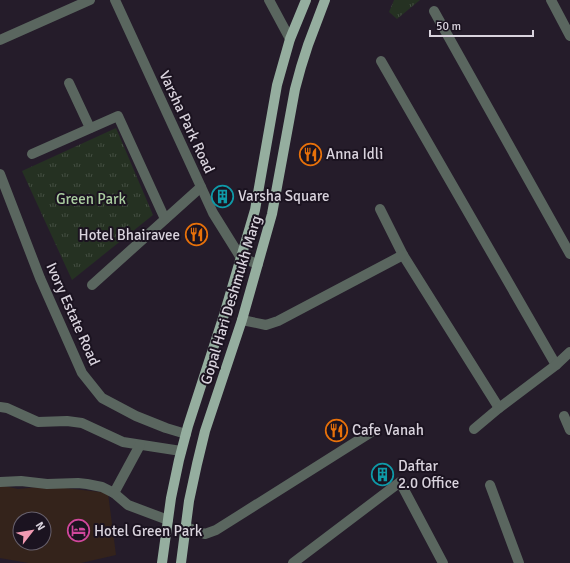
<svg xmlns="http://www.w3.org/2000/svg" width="570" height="563" viewBox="0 0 570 563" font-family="Signika,sans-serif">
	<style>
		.commercial { fill: #34231b; fill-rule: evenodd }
		.grass { fill: url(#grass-tufts) }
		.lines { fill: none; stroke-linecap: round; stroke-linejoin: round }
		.minor { stroke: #5a665f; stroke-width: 10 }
		.major { stroke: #95ae9f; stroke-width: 10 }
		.labels { text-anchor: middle; stroke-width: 4; stroke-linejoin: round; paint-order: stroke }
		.street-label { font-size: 15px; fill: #d9d3dd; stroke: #1b1320 }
		.poi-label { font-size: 15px; fill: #d9d3dd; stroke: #1b1320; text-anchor: start }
		.park-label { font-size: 15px; fill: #aacda0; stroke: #1b1320 }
	</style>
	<defs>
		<pattern id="grass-tufts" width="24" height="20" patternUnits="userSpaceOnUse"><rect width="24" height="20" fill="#253122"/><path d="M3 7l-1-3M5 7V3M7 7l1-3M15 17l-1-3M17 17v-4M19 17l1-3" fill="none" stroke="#444e42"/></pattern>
	</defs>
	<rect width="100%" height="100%" fill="#251c2a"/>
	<!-- commercial -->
	<path class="commercial" d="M 0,485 L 18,489 L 48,486 L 108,493 L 116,555 L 81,563 L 28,563 L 0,558 ZM 20,519 L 44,519 L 44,543 L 20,543 Z"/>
	<!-- grass -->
	<g class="grass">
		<path d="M 394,0 L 420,0 L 397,19 L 389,12 Z"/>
		<path d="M 116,128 L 153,215 L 72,280 L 22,171 Z"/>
	</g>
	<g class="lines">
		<!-- minor -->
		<g class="minor">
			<path d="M 115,0 L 213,213 L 241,258 L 258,264"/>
			<path d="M 269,0 L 290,39"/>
			<path d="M 551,0 L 570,36"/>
			<path d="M 434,11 L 570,254"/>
			<path d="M 0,40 L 90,0"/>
			<path d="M 381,61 L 556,365"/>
			<path d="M 69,83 L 90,128"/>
			<path d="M 32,154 L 118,116 L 165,219"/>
			<path d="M 0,174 L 40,278 L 82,373 L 102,398 L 136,416 L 166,428 L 186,434"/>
			<path d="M 380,209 L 403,255 L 499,408"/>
			<path d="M 92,285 L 201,187"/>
			<path d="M 242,320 L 266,325 L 278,321 L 403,255"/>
			<path d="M 0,407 L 7,408 L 38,422 L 67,421 L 82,423 L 123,442 L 181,451"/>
			<path d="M 564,416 L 570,430"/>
			<path d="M 474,429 L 499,408 L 556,365 L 570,352"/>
			<path d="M 0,482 L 21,481 L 47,484 L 78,483 L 87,484 L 102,487 L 114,493 L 140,445"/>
			<path d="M 490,485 L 519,563"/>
			<path d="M 114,493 L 128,505 L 168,520"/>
			<path d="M 186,527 L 205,534 L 216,530 L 373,431"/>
			<path d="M 293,563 L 400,482 L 443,563"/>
		</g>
		<!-- major -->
		<g class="major">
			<path d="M 162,563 L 171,498 L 179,460 L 188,426 L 224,315 L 255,210 L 277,85 L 290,39 L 306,0"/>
			<path d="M 181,563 L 189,501 L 197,464 L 205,431 L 242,320 L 272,214 L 295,89 L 301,67 L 308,45 L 325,0"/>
		</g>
	</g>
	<!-- icons -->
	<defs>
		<symbol id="restaurant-ring" viewBox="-11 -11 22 22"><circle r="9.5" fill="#1b1320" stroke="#e8710a" stroke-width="1.5"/><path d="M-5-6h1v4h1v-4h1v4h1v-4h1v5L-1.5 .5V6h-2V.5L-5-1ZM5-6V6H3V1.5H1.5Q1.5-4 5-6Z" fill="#e8710a"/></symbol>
		<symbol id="building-ring" viewBox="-11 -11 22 22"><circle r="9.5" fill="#1b1320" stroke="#0f9aa8" stroke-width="1.5"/><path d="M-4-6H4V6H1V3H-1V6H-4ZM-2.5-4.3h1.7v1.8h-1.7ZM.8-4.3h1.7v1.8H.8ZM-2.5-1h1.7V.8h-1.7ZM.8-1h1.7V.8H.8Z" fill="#0f9aa8"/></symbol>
		<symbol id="hotel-ring" viewBox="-11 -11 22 22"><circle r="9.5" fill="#1b1320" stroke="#d1479c" stroke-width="1.5"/><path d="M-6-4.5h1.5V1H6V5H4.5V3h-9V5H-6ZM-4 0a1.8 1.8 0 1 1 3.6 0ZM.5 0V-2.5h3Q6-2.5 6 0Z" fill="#d1479c"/></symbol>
	</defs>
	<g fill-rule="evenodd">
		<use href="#restaurant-ring" x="298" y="142" width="25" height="25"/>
		<use href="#building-ring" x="210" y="184" width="25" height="25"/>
		<use href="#restaurant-ring" x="184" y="222" width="25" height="25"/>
		<use href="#restaurant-ring" x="324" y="418" width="25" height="25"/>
		<use href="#building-ring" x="370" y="462" width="25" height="25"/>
		<use href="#hotel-ring" x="66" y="518" width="25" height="25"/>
	</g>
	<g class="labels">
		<!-- street labels -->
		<g class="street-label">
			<text transform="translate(187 122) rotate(65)" y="5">Varsha Park Road</text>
			<text transform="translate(231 300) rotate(-73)" y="5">Gopal Hari Deshmukh Marg</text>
			<text transform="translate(73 314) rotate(66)" y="5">Ivory Estate Road</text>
		</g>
		<!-- poi labels -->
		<g class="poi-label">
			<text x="326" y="159">Anna Idli</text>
			<text x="238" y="201">Varsha Square</text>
			<text x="180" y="240" text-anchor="end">Hotel Bhairavee</text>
			<text x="352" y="435">Cafe Vanah</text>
			<text x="398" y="471">Daftar<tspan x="398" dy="17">2.0 Office</tspan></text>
			<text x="94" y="536">Hotel Green Park</text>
		</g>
		<!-- park labels -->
		<g class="park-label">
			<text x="91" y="204">Green Park</text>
		</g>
	</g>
	<!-- north arrow -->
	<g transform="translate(32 531) rotate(59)"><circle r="19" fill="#1b1320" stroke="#67606c"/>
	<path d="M0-3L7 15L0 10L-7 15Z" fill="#f19ab2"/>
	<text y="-6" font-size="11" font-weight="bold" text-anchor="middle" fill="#d9d3dd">N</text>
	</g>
	<!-- scale -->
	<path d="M430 30v6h103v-6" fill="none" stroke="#d9d3dd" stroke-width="2"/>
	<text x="436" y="30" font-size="12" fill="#d9d3dd" stroke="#1b1320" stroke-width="3" paint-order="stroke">50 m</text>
</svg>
